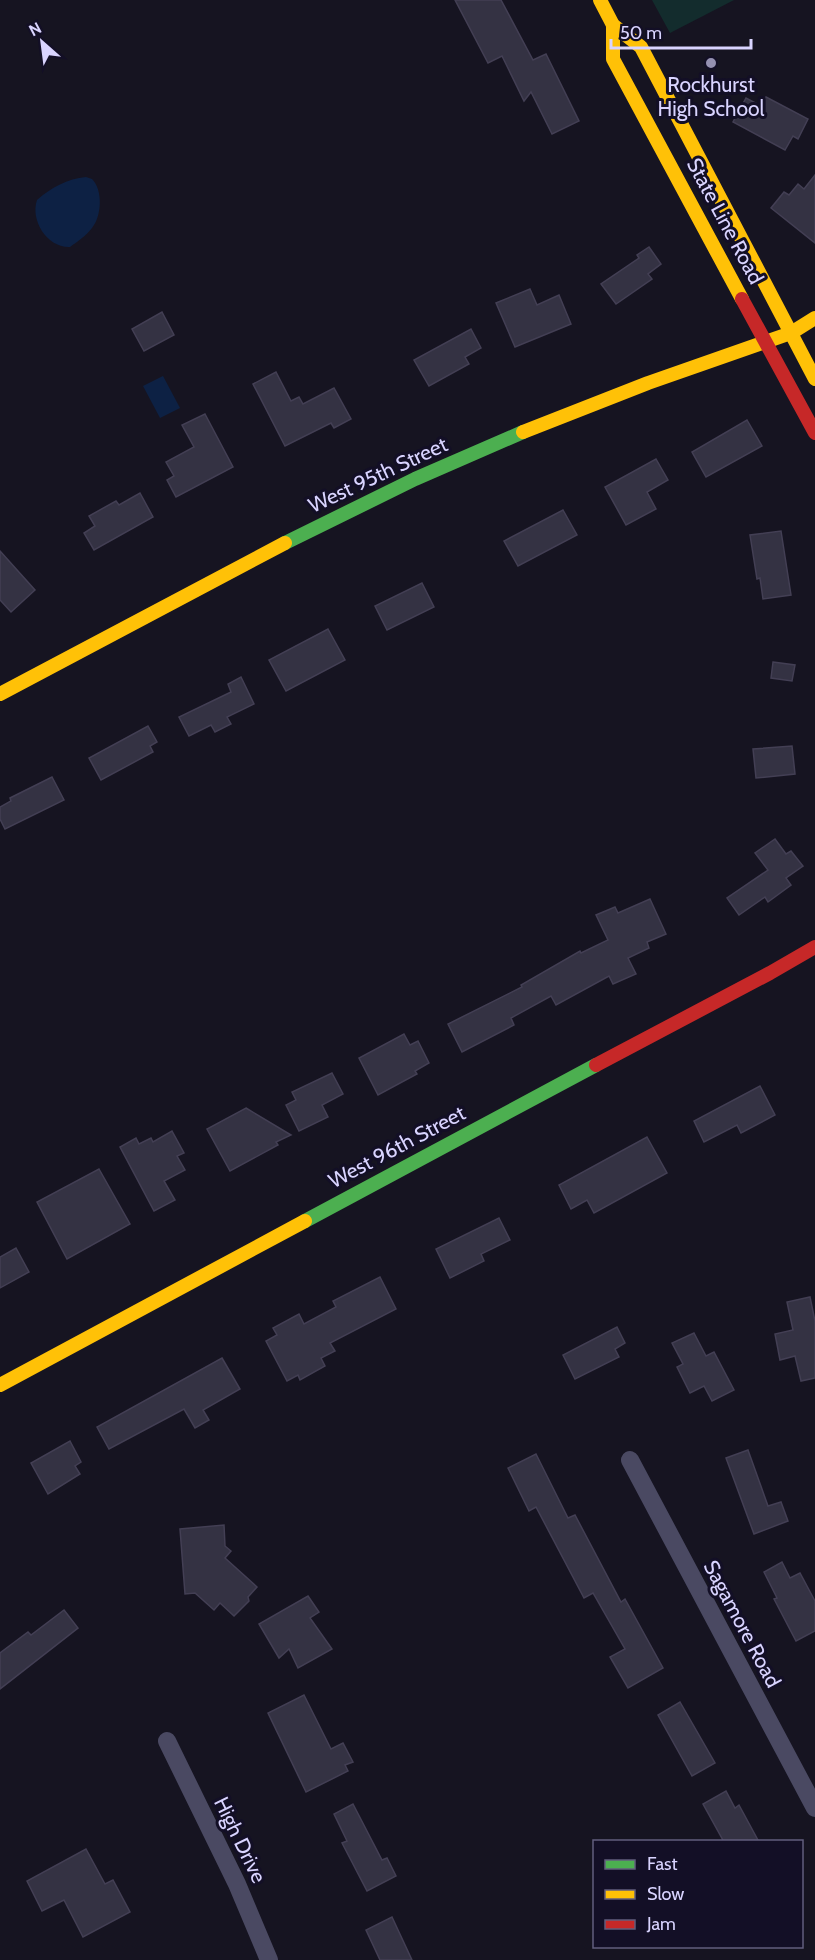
<svg xmlns="http://www.w3.org/2000/svg" width="815" height="1960" viewBox="0 0 815 1960" font-family="Cabin,sans-serif">
	<style>
		.green { fill: #132c2d }
		.water { fill: #0d2144 }
		.building { fill: #343243; stroke: #433f54; stroke-width: 1.5 }
		.lines { fill: none; stroke-linecap: round; stroke-linejoin: round }
		.street { stroke: #4a4962; stroke-width: 18 }
		.fast { stroke: #4caf50; stroke-width: 14 }
		.slow { stroke: #ffc107; stroke-width: 14 }
		.jam { stroke: #c62828; stroke-width: 14 }
		.poi-dot { fill: #9591b1; stroke: #130f26; stroke-width: 2 }
		.labels { text-anchor: middle; stroke-width: 6; stroke-linejoin: round; paint-order: stroke }
		.poi-label { font-size: 21px; fill: #d9d4ff; stroke: #130f26 }
		.street-label { font-size: 21px; fill: #d9d4ff; stroke: #130f26 }
	</style>
	<rect width="100%" height="100%" fill="#161421"/>
	<!-- green -->
	<path class="green" d="M 652,0 L 734,0 L 670,33 Z"/>
	<!-- water -->
	<g class="water">
		<path d="M 86,177 L 92,179 C 103,190 102,216 92,228 C 86,236 78,241 70,247 C 47,248 30,220 37,200 C 52,187 67,179 86,177 Z"/>
		<path d="M 163,376 L 180,408 L 160,418 L 143,386 Z"/>
	</g>
	<!-- building -->
	<g class="building">
		<path d="M 455,0 L 501,0 L 533,60 L 546,54 L 579,121 L 552,134 L 531,92 L 524,101 L 502,56 L 488,63 Z"/>
		<path d="M 766,97 L 808,119 L 798,139 L 793,136 L 785,150 L 733,122 L 746,98 L 761,106 Z"/>
		<path d="M 815,175 L 815,243 L 771,208 L 784,192 L 789,195 L 798,184 L 804,189 Z"/>
		<path d="M 649,247 L 661,264 L 648,274 L 652,279 L 616,304 L 601,284 L 639,258 L 637,255 Z"/>
		<path d="M 530,289 L 537,305 L 559,295 L 571,324 L 515,347 L 496,303 Z"/>
		<path d="M 162,312 L 174,335 L 144,351 L 132,329 Z"/>
		<path d="M 471,329 L 481,348 L 465,357 L 469,364 L 429,386 L 414,360 Z"/>
		<path d="M 276,372 L 291,401 L 299,397 L 303,404 L 334,388 L 351,419 L 334,428 L 331,423 L 285,446 L 253,384 Z"/>
		<path d="M 205,414 L 233,467 L 176,497 L 167,480 L 174,476 L 166,462 L 194,447 L 182,425 Z"/>
		<path d="M 747,420 L 762,446 L 706,477 L 692,452 Z"/>
		<path d="M 656,459 L 668,480 L 647,492 L 656,509 L 626,525 L 605,487 Z"/>
		<path d="M 140,493 L 153,517 L 94,550 L 84,533 L 95,526 L 89,516 L 116,501 L 119,505 Z"/>
		<path d="M 563,510 L 577,535 L 518,566 L 504,541 Z"/>
		<path d="M 781,531 L 791,595 L 763,599 L 760,578 L 757,579 L 750,535 Z"/>
		<path d="M 0,551 L 35,590 L 11,612 L 0,600 Z"/>
		<path d="M 422,583 L 434,607 L 387,630 L 375,606 Z"/>
		<path d="M 328,629 L 345,660 L 286,691 L 269,660 Z"/>
		<path d="M 773,662 L 795,665 L 792,681 L 771,678 Z"/>
		<path d="M 241,677 L 254,704 L 227,717 L 231,724 L 215,732 L 211,725 L 189,736 L 179,717 L 231,692 L 228,684 Z"/>
		<path d="M 148,726 L 157,742 L 150,746 L 153,752 L 101,780 L 89,758 Z"/>
		<path d="M 792,746 L 795,774 L 756,778 L 753,749 Z"/>
		<path d="M 52,777 L 64,800 L 5,829 L 0,819 L 0,807 L 11,801 L 10,798 Z"/>
		<path d="M 775,839 L 786,854 L 791,851 L 803,866 L 786,878 L 791,885 L 768,902 L 765,897 L 739,915 L 727,898 L 768,870 L 755,853 Z"/>
		<path d="M 650,899 L 666,934 L 647,942 L 649,948 L 628,958 L 636,974 L 613,984 L 609,976 L 556,1005 L 551,996 L 511,1018 L 514,1025 L 462,1052 L 448,1024 L 522,987 L 521,985 L 580,951 L 581,953 L 608,940 L 596,915 L 615,907 L 618,913 Z"/>
		<path d="M 404,1034 L 410,1045 L 418,1041 L 429,1063 L 415,1071 L 417,1074 L 378,1095 L 359,1058 Z"/>
		<path d="M 332,1073 L 343,1094 L 322,1105 L 328,1117 L 299,1131 L 286,1105 L 296,1100 L 292,1092 Z"/>
		<path d="M 760,1086 L 775,1115 L 741,1133 L 737,1125 L 704,1142 L 694,1121 Z"/>
		<path d="M 246,1108 L 291,1135 L 276,1142 L 278,1145 L 230,1171 L 207,1129 Z"/>
		<path d="M 172,1131 L 184,1153 L 177,1156 L 185,1170 L 164,1181 L 175,1200 L 154,1211 L 120,1147 L 136,1138 L 139,1144 L 151,1138 L 153,1142 Z"/>
		<path d="M 647,1137 L 667,1173 L 594,1213 L 587,1200 L 571,1209 L 559,1185 Z"/>
		<path d="M 99,1169 L 130,1224 L 67,1259 L 37,1202 Z"/>
		<path d="M 499,1218 L 510,1240 L 481,1254 L 484,1261 L 450,1278 L 436,1249 Z"/>
		<path d="M 16,1248 L 29,1272 L 0,1288 L 0,1257 Z"/>
		<path d="M 380,1277 L 396,1309 L 330,1343 L 335,1351 L 321,1358 L 325,1366 L 300,1380 L 298,1375 L 287,1381 L 266,1341 L 277,1335 L 273,1328 L 299,1314 L 304,1324 L 336,1307 L 333,1301 Z"/>
		<path d="M 810,1297 L 815,1321 L 815,1378 L 801,1381 L 795,1356 L 780,1360 L 775,1334 L 793,1330 L 787,1302 Z"/>
		<path d="M 617,1327 L 625,1343 L 615,1349 L 619,1357 L 575,1379 L 563,1355 Z"/>
		<path d="M 694,1333 L 706,1356 L 714,1352 L 734,1390 L 712,1401 L 704,1386 L 690,1393 L 677,1367 L 683,1364 L 672,1343 Z"/>
		<path d="M 222,1358 L 240,1389 L 203,1410 L 209,1420 L 195,1428 L 184,1409 L 109,1449 L 97,1427 Z"/>
		<path d="M 70,1441 L 81,1462 L 75,1466 L 80,1474 L 48,1494 L 31,1463 Z"/>
		<path d="M 748,1450 L 768,1506 L 781,1502 L 788,1521 L 754,1534 L 726,1458 Z"/>
		<path d="M 536,1454 L 568,1518 L 575,1515 L 621,1602 L 625,1599 L 663,1668 L 628,1688 L 610,1657 L 625,1649 L 593,1593 L 584,1598 L 536,1507 L 529,1511 L 508,1468 Z"/>
		<path d="M 224,1525 L 225,1546 L 231,1551 L 225,1558 L 257,1587 L 248,1597 L 249,1601 L 234,1616 L 220,1603 L 214,1610 L 195,1593 L 185,1594 L 180,1529 Z"/>
		<path d="M 782,1562 L 790,1578 L 800,1573 L 815,1601 L 815,1631 L 796,1641 L 774,1599 L 777,1598 L 764,1572 Z"/>
		<path d="M 308,1596 L 319,1612 L 310,1618 L 332,1649 L 298,1668 L 289,1649 L 279,1658 L 259,1624 Z"/>
		<path d="M 64,1610 L 78,1628 L 0,1689 L 0,1653 L 28,1632 L 31,1635 Z"/>
		<path d="M 304,1695 L 331,1749 L 343,1743 L 353,1762 L 345,1765 L 348,1771 L 306,1792 L 268,1713 Z"/>
		<path d="M 680,1702 L 715,1763 L 692,1776 L 658,1715 Z"/>
		<path d="M 726,1791 L 735,1808 L 739,1805 L 759,1842 L 724,1842 L 703,1804 Z"/>
		<path d="M 353,1804 L 382,1860 L 387,1858 L 396,1876 L 367,1891 L 342,1843 L 347,1841 L 334,1814 Z"/>
		<path d="M 86,1849 L 105,1884 L 113,1880 L 130,1912 L 83,1937 L 64,1900 L 42,1911 L 27,1881 Z"/>
		<path d="M 392,1917 L 412,1960 L 380,1960 L 366,1930 Z"/>
	</g>
	<g class="lines">
		<!-- street -->
		<g class="street">
			<path d="M 630,1460 L 815,1808"/>
			<path d="M 167,1741 L 237,1884 L 269,1960"/>
		</g>
		<!-- fast -->
		<g class="fast">
			<path d="M 285,543 L 415,479 L 523,432"/>
			<path d="M 305,1221 L 596,1065"/>
		</g>
		<!-- slow -->
		<g class="slow">
			<path d="M 600,0 L 613,25 L 641,47 L 815,379"/>
			<path d="M 613,25 L 613,59 L 742,299"/>
			<path d="M 523,432 L 648,383 L 791,333 L 815,318"/>
			<path d="M 0,694 L 285,543"/>
			<path d="M 0,1385 L 305,1221"/>
		</g>
		<!-- jam -->
		<g class="jam">
			<path d="M 742,299 L 815,433"/>
			<path d="M 596,1065 L 770,973 L 815,947"/>
		</g>
	</g>
	<!-- markers -->
	<circle class="poi-dot" cx="711" cy="63" r="6"/>
	<g class="labels">
		<!-- poi labels -->
		<g class="poi-label">
			<text x="711" y="92">Rockhurst<tspan x="711" dy="24">High School</tspan></text>
		</g>
		<!-- street labels -->
		<g class="street-label">
			<text transform="translate(725 221) rotate(62)" y="7">State Line Road</text>
			<text transform="translate(378 475) rotate(-25)" y="7">West 95th Street</text>
			<text transform="translate(397 1147) rotate(-28)" y="7">West 96th Street</text>
			<text transform="translate(742 1624) rotate(62)" y="7">Sagamore Road</text>
			<text transform="translate(240 1840) rotate(64)" y="7">High Drive</text>
		</g>
	</g>
	<!-- legend -->
	<rect x="593" y="1840" width="210" height="108" fill="#130f26" stroke="#625e7d" stroke-width="1.5"/>
	<rect x="605" y="1860" width="30" height="9" fill="#4caf50" stroke="#625e7d" stroke-width="1.5"/>
	<text x="647" y="1870" font-size="18" fill="#d9d4ff">Fast</text>
	<rect x="605" y="1890" width="30" height="9" fill="#ffc107" stroke="#625e7d" stroke-width="1.5"/>
	<text x="647" y="1900" font-size="18" fill="#d9d4ff">Slow</text>
	<rect x="605" y="1920" width="30" height="9" fill="#c62828" stroke="#625e7d" stroke-width="1.5"/>
	<text x="647" y="1930" font-size="18" fill="#d9d4ff">Jam</text>
	<!-- north arrow -->
	<g transform="translate(42 42) rotate(332)" stroke="#130f26" stroke-width="4.5" paint-order="stroke">
	<path d="M0-4.5L10 22L0 15L-10 22Z" fill="#d9d4ff"/>
	<text y="-9" font-size="16" font-weight="bold" text-anchor="middle" fill="#d9d4ff">N</text>
	</g>
	<!-- scale -->
	<path d="M611 39v9h140v-9" fill="none" stroke="#d9d4ff" stroke-width="3"/>
	<text x="620" y="39" font-size="18" fill="#d9d4ff" stroke="#130f26" stroke-width="4.5" paint-order="stroke">50 m</text>
</svg>
